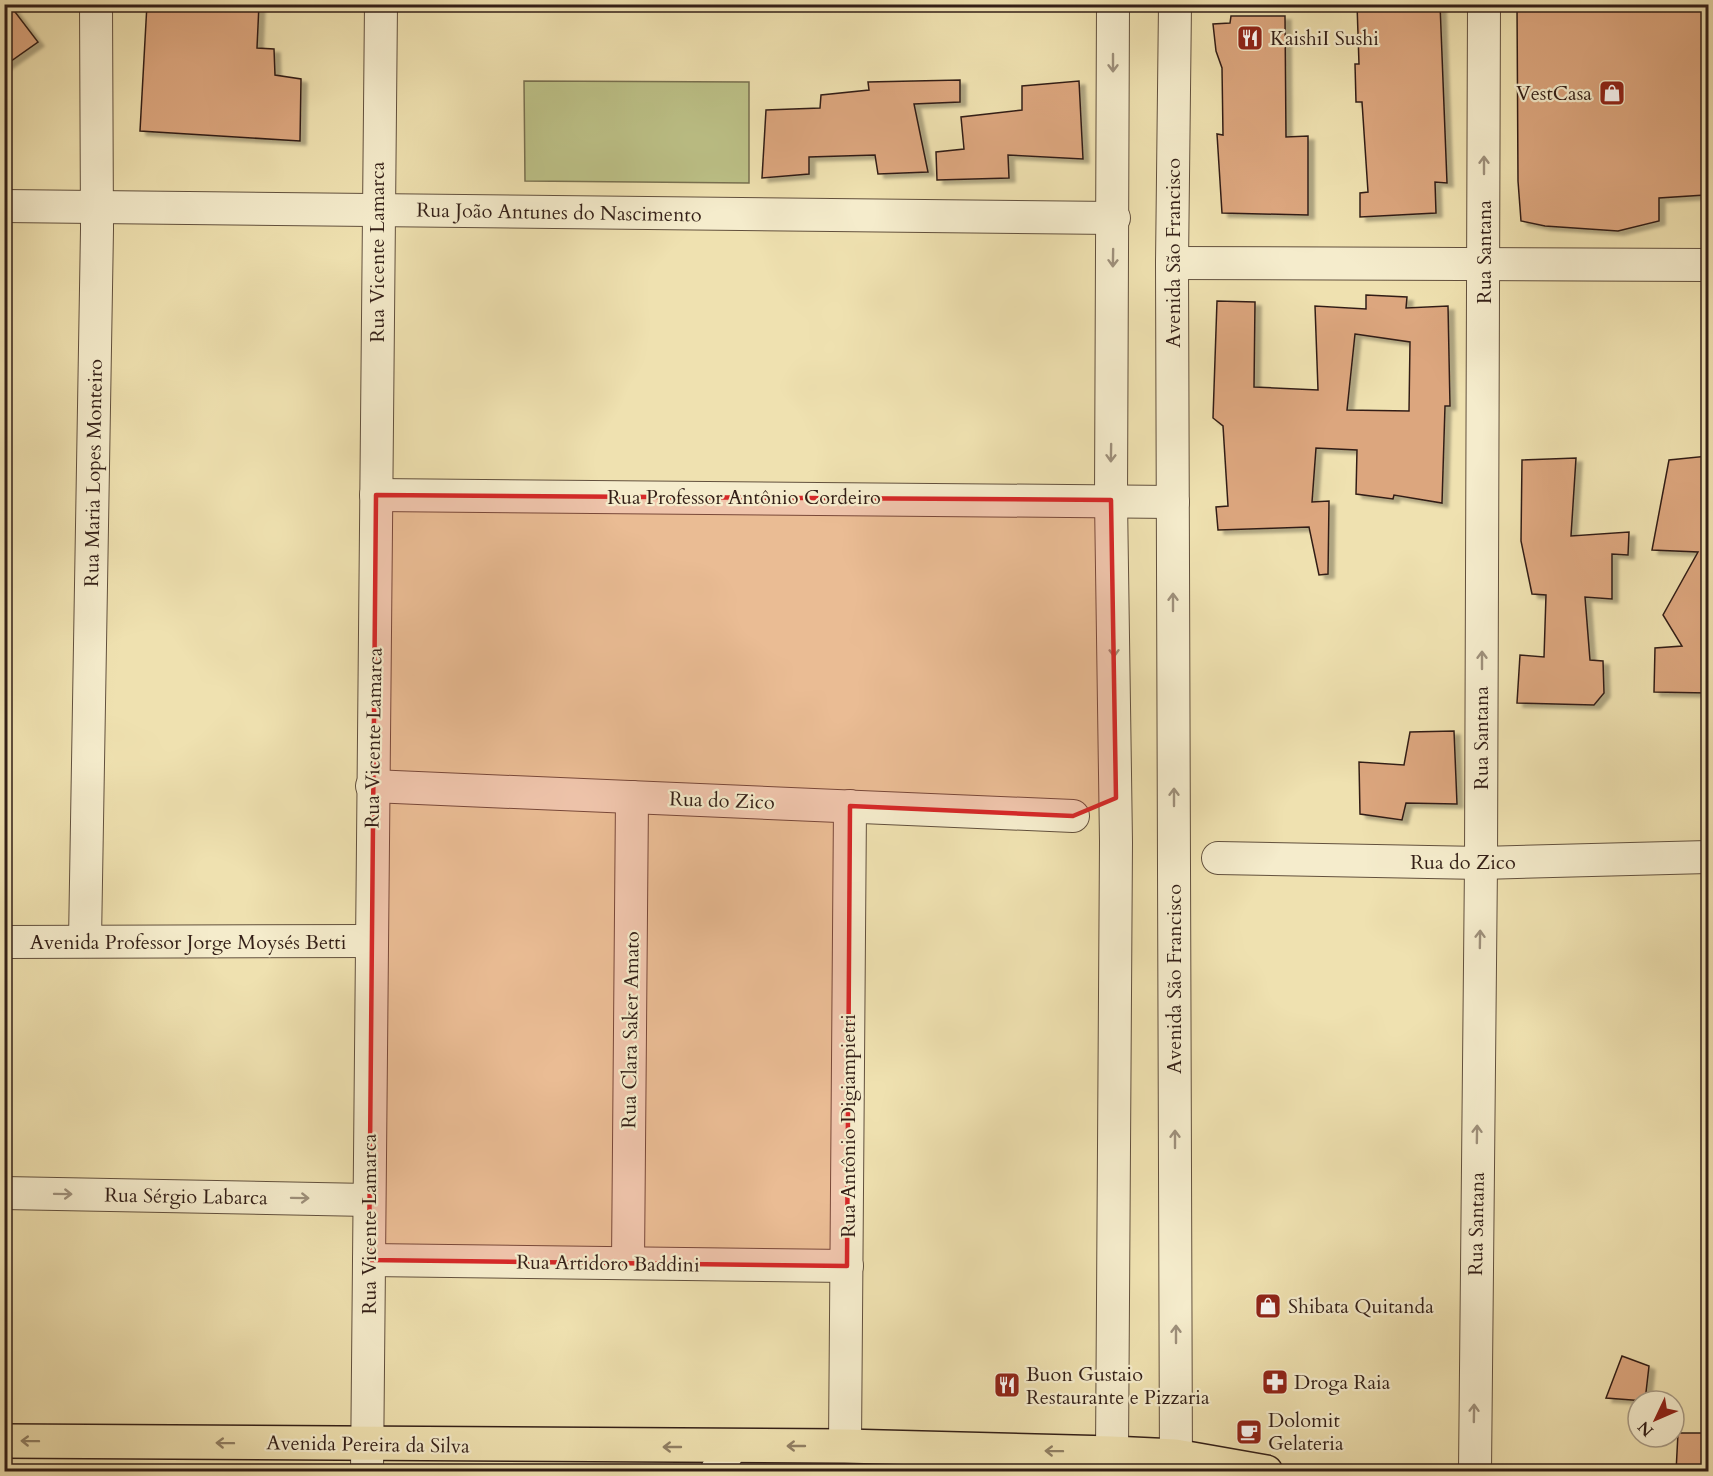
<svg xmlns="http://www.w3.org/2000/svg" width="1713" height="1476" viewBox="0 0 1713 1476" font-family="Cardo,serif">
	<style>
		.green { fill: #bdc288; stroke: #787050; stroke-width: 1.5 }
		.building { fill: #dca67e; stroke: #331f17; stroke-width: 1.5; fill-rule: evenodd; filter: url(#shadow) }
		.lines { fill: none; stroke-linecap: round; stroke-linejoin: round }
		.minor-casing { stroke: #62503d; stroke-width: 34 }
		.major-casing { stroke: #331f17; stroke-width: 36 }
		.minor { stroke: #f5eccc; stroke-width: 32 }
		.major { stroke: #efe1b0; stroke-width: 33 }
		.oneway { stroke: #9e907b }
		.oneway2 { stroke: #918064 }
		.marked { fill: #d62828; fill-opacity: 0.2; stroke: #d62828; stroke-width: 4.5; stroke-linejoin: round }
		.labels { text-anchor: middle; stroke-width: 4.5; stroke-linejoin: round; paint-order: stroke }
		.poi-label { font-size: 20px; fill: #331f17; stroke: #f5eccc; text-anchor: start }
		.street-label { font-size: 20px; fill: #331f17; stroke: #f5eccc }
	</style>
	<defs>
		<filter id="shadow"><feDropShadow dx="6" dy="4" stdDeviation="1.5" flood-color="#0004"/></filter>
	</defs>
	<rect width="100%" height="100%" fill="#efe1b0"/>
	<filter id="stains"><feTurbulence type="fractalNoise" baseFrequency=".00333" numOctaves="4"/><feColorMatrix values="0 0 0 0 .2 0 0 0 0 .09 0 0 0 0 .02 0 0 0 .5 -.17"/></filter>
	<radialGradient id="worn" r=".72"><stop offset=".6" stop-color="#630" stop-opacity="0"/><stop offset="1" stop-color="#630" stop-opacity=".3"/></radialGradient>
	<!-- green -->
	<path class="green" d="M 524,81 L 749,82 L 749,183 L 525,181 Z"/>
	<!-- building -->
	<g class="building">
		<path d="M 4,4 L 9,4 L 38,42 L 4,66 Z"/>
		<path d="M 147,4 L 259,4 L 257,48 L 274,49 L 275,75 L 301,79 L 300,141 L 140,131 Z"/>
		<path d="M 1357,4 L 1440,4 L 1447,183 L 1435,182 L 1436,213 L 1360,217 L 1360,193 L 1368,192 L 1362,102 L 1356,102 L 1355,64 L 1359,64 Z"/>
		<path d="M 1517,4 L 1708,4 L 1705,195 L 1659,198 L 1659,221 L 1618,231 L 1545,226 L 1521,221 L 1518,181 Z"/>
		<path d="M 1231,16 L 1285,16 L 1286,137 L 1308,136 L 1308,215 L 1222,213 L 1217,134 L 1223,135 L 1222,68 L 1216,51 L 1213,24 L 1230,23 Z"/>
		<path d="M 960,80 L 960,102 L 914,104 L 928,172 L 878,174 L 875,155 L 809,157 L 809,174 L 762,178 L 766,110 L 820,108 L 821,95 L 869,90 L 868,82 Z"/>
		<path d="M 1079,81 L 1083,159 L 1008,155 L 1009,178 L 937,180 L 936,152 L 964,149 L 961,117 L 1022,110 L 1022,86 Z"/>
		<path d="M 1366,295 L 1407,297 L 1406,308 L 1448,306 L 1450,406 L 1445,406 L 1442,503 L 1394,495 L 1393,499 L 1356,494 L 1357,450 L 1316,448 L 1312,502 L 1329,501 L 1328,574 L 1319,575 L 1309,527 L 1218,530 L 1216,507 L 1228,506 L 1223,426 L 1213,418 L 1217,301 L 1255,302 L 1254,387 L 1318,390 L 1315,306 L 1366,309 ZM 1355,334 L 1410,342 L 1409,411 L 1347,410 Z"/>
		<path d="M 1708,456 L 1708,693 L 1654,692 L 1655,648 L 1682,646 L 1663,615 L 1698,552 L 1652,550 L 1669,460 Z"/>
		<path d="M 1576,458 L 1571,536 L 1629,532 L 1628,555 L 1612,554 L 1612,599 L 1585,597 L 1590,660 L 1603,661 L 1604,693 L 1594,705 L 1517,703 L 1520,655 L 1544,657 L 1546,595 L 1532,594 L 1521,541 L 1522,460 Z"/>
		<path d="M 1454,731 L 1457,804 L 1406,803 L 1402,820 L 1360,814 L 1359,762 L 1404,765 L 1410,732 Z"/>
		<path d="M 1622,1356 L 1649,1366 L 1645,1401 L 1606,1398 Z"/>
		<path d="M 1678,1433 L 1708,1433 L 1708,1472 L 1676,1472 Z"/>
	</g>
	<g class="lines">
		<defs>
			<g id="minor">
				<path d="M 1175,4 L 1172,263 L 1176,1472"/>
				<path d="M 4,206 L 1114,218"/>
				<path d="M 1172,263 L 1708,265"/>
				<path d="M 376,495 L 1173,502"/>
				<path d="M 372,786 L 1073,816"/>
				<path d="M 1218,858 L 1481,863 L 1708,857"/>
				<path d="M 85,941 L 97,229 L 96,4"/>
				<path d="M 4,942 L 372,941"/>
				<path d="M 4,1193 L 368,1200"/>
				<path d="M 369,1260 L 847,1266"/>
				<path d="M 628,1263 L 632,797"/>
				<path d="M 845,1446 L 850,806"/>
				<path d="M 1112,1453 L 1116,842 L 1111,500 L 1113,4"/>
				<path d="M 367,1472 L 381,4"/>
				<path d="M 716,1472 L 731,1447"/>
				<path d="M 1475,1472 L 1481,863 L 1484,4"/>
			</g>
			<path id="major" d="M 4,1441 L 845,1446 L 1112,1453 L 1175,1456 L 1266,1472"/>
		</defs>
		<!-- minor casing -->
		<use href="#minor" class="minor-casing"/>
		<!-- major casing -->
		<use href="#major" class="major-casing"/>
		<!-- minor -->
		<use href="#minor" class="minor"/>
		<!-- major -->
		<use href="#major" class="major"/>
	</g>
	<!-- one-way arrows -->
	<defs><path id="oneway-shaft" d="M-6 0H5M1.5-3L5.5 0L1.5 3" fill="none" stroke-width="1.6" stroke-linecap="round" stroke-linejoin="round" transform="scale(1.5)"/></defs>
	<g class="oneway">
		<use href="#oneway-shaft" transform="translate(1113 63) rotate(90)"/>
		<use href="#oneway-shaft" transform="translate(1484 165) rotate(-90)"/>
		<use href="#oneway-shaft" transform="translate(1113 258) rotate(91)"/>
		<use href="#oneway-shaft" transform="translate(1111 453) rotate(91)"/>
		<use href="#oneway-shaft" transform="translate(1173 602) rotate(-90)"/>
		<use href="#oneway-shaft" transform="translate(1114 648) rotate(89)"/>
		<use href="#oneway-shaft" transform="translate(1482 660) rotate(-90)"/>
		<use href="#oneway-shaft" transform="translate(1174 797) rotate(-90)"/>
		<use href="#oneway-shaft" transform="translate(1480 939) rotate(-89)"/>
		<use href="#oneway-shaft" transform="translate(1477 1134) rotate(-89)"/>
		<use href="#oneway-shaft" transform="translate(1175 1139) rotate(-90)"/>
		<use href="#oneway-shaft" transform="translate(63 1194) rotate(1)"/>
		<use href="#oneway-shaft" transform="translate(300 1198) rotate(1)"/>
		<use href="#oneway-shaft" transform="translate(1176 1334) rotate(-90)"/>
		<use href="#oneway-shaft" transform="translate(1474 1413) rotate(-89)"/>
	</g>
	<g class="oneway2">
		<use href="#oneway-shaft" transform="translate(30 1441) rotate(-179)"/>
		<use href="#oneway-shaft" transform="translate(225 1443) rotate(-179)"/>
		<use href="#oneway-shaft" transform="translate(796 1446) rotate(180)"/>
		<use href="#oneway-shaft" transform="translate(672 1447) rotate(-180)"/>
		<use href="#oneway-shaft" transform="translate(1054 1451) rotate(-179)"/>
	</g>
	<!-- marked area -->
	<path class="marked" d="M 376,495 L 1111,500 L 1116,798 L 1073,816 L 850,806 L 847,1266 L 369,1260 Z"/>
	<!-- icons -->
	<defs>
		<symbol id="restaurant-square" viewBox="-11 -11 22 22"><rect x="-9" y="-9" width="18" height="18" rx="4" fill="#8f2418" stroke="#f5eccc"/><path d="M-5-6h1v4h1v-4h1v4h1v-4h1v5L-1.5 .5V6h-2V.5L-5-1ZM5-6V6H3V1.5H1.5Q1.5-4 5-6Z" fill="#fff"/></symbol>
		<symbol id="shop-square" viewBox="-11 -11 22 22"><rect x="-9" y="-9" width="18" height="18" rx="4" fill="#8f2418" stroke="#f5eccc"/><path d="M-5-2.5h2.3a2.7 3.5 0 0 1 5.4 0H5L5.5 6h-11ZM-1.5-2.5h3a1.5 2.3 0 0 0-3 0Z" fill="#fff"/></symbol>
		<symbol id="pharmacy-square" viewBox="-11 -11 22 22"><rect x="-9" y="-9" width="18" height="18" rx="4" fill="#8f2418" stroke="#f5eccc"/><path d="M-2-6h4v4h4v4h-4v4h-4v-4h-4v-4h4Z" fill="#fff"/></symbol>
		<symbol id="cafe-square" viewBox="-11 -11 22 22"><rect x="-9" y="-9" width="18" height="18" rx="4" fill="#8f2418" stroke="#f5eccc"/><path d="M-5.5-4.5H6V0H3Q3 3.5 0 3.5H-2.5Q-5.5 3.5-5.5 0ZM3-3.2v2h1.7v-2ZM-6 4.5H4V6H-6Z" fill="#fff"/></symbol>
	</defs>
	<g fill-rule="evenodd">
		<use href="#restaurant-square" x="1235" y="23" width="30" height="30"/>
		<use href="#shop-square" x="1597" y="78" width="30" height="30"/>
		<use href="#shop-square" x="1253" y="1291" width="30" height="30"/>
		<use href="#pharmacy-square" x="1260" y="1367" width="30" height="30"/>
		<use href="#restaurant-square" x="992" y="1370" width="30" height="30"/>
		<use href="#cafe-square" x="1234" y="1417" width="30" height="30"/>
	</g>
	<g class="labels">
		<!-- poi labels -->
		<g class="poi-label">
			<text x="1270" y="45">KaishiI Sushi</text>
			<text x="1592" y="100" text-anchor="end">VestCasa</text>
			<text x="1288" y="1313">Shibata Quitanda</text>
			<text x="1026" y="1381">Buon Gustaio<tspan x="1026" dy="23">Restaurante e Pizzaria</tspan></text>
			<text x="1294" y="1389">Droga Raia</text>
			<text x="1268" y="1427">Dolomit<tspan x="1268" dy="23">Gelateria</tspan></text>
		</g>
		<!-- street labels -->
		<g class="street-label">
			<text transform="translate(559 212) rotate(1)" y="7">Rua João Antunes do Nascimento</text>
			<text transform="translate(377 252) rotate(-90)" y="7">Rua Vicente Lamarca</text>
			<text transform="translate(1484 252) rotate(-90)" y="7">Rua Santana</text>
			<text transform="translate(1173 253) rotate(-90)" y="7">Avenida São Francisco</text>
			<text transform="translate(93 473) rotate(-89)" y="7">Rua Maria Lopes Monteiro</text>
			<text x="744" y="504">Rua Professor Antônio Cordeiro</text>
			<text transform="translate(373 738) rotate(-89)" y="7">Rua Vicente Lamarca</text>
			<text transform="translate(1481 738) rotate(-90)" y="7">Rua Santana</text>
			<text transform="translate(722 800) rotate(2)" y="7">Rua do Zico</text>
			<text x="1463" y="869">Rua do Zico</text>
			<text x="188" y="949">Avenida Professor Jorge Moysés Betti</text>
			<text transform="translate(1174 979) rotate(-90)" y="7">Avenida São Francisco</text>
			<text transform="translate(630 1030) rotate(-89)" y="7">Rua Clara Saker Amato</text>
			<text transform="translate(848 1126) rotate(-90)" y="7">Rua Antônio Digiampietri</text>
			<text transform="translate(186 1196) rotate(1)" y="7">Rua Sérgio Labarca</text>
			<text transform="translate(369 1224) rotate(-90)" y="7">Rua Vicente Lamarca</text>
			<text transform="translate(1476 1224) rotate(-89)" y="7">Rua Santana</text>
			<text transform="translate(608 1263) rotate(1)" y="7">Rua Artidoro Baddini</text>
			<text transform="translate(368 1444) rotate(1)" y="7">Avenida Pereira da Silva</text>
		</g>
	</g>
	<!-- margin -->
	<rect width="1713" height="1476" fill="none" stroke="#efe1b0" stroke-width="24"/>
	<rect x="6" y="6" width="1701" height="1464" fill="none" stroke="#331f17" stroke-width="3"/>
	<rect x="12" y="12" width="1689" height="1452" fill="none" stroke="#331f17" stroke-width="1.5"/>
	<!-- north arrow -->
	<g transform="translate(1656 1419) rotate(226)"><circle r="28" fill="#f5eccc" stroke="#a79a84" stroke-width="1.5"/>
	<path d="M0-4.5L10 22L0 15L-10 22Z" fill="#8f2418"/>
	<text y="-9" font-size="16" font-weight="bold" text-anchor="middle" fill="#331f17">N</text>
	</g>
	<rect width="100%" height="100%" filter="url(#stains)"/>
	<rect width="100%" height="100%" fill="url(#worn)"/>
</svg>
